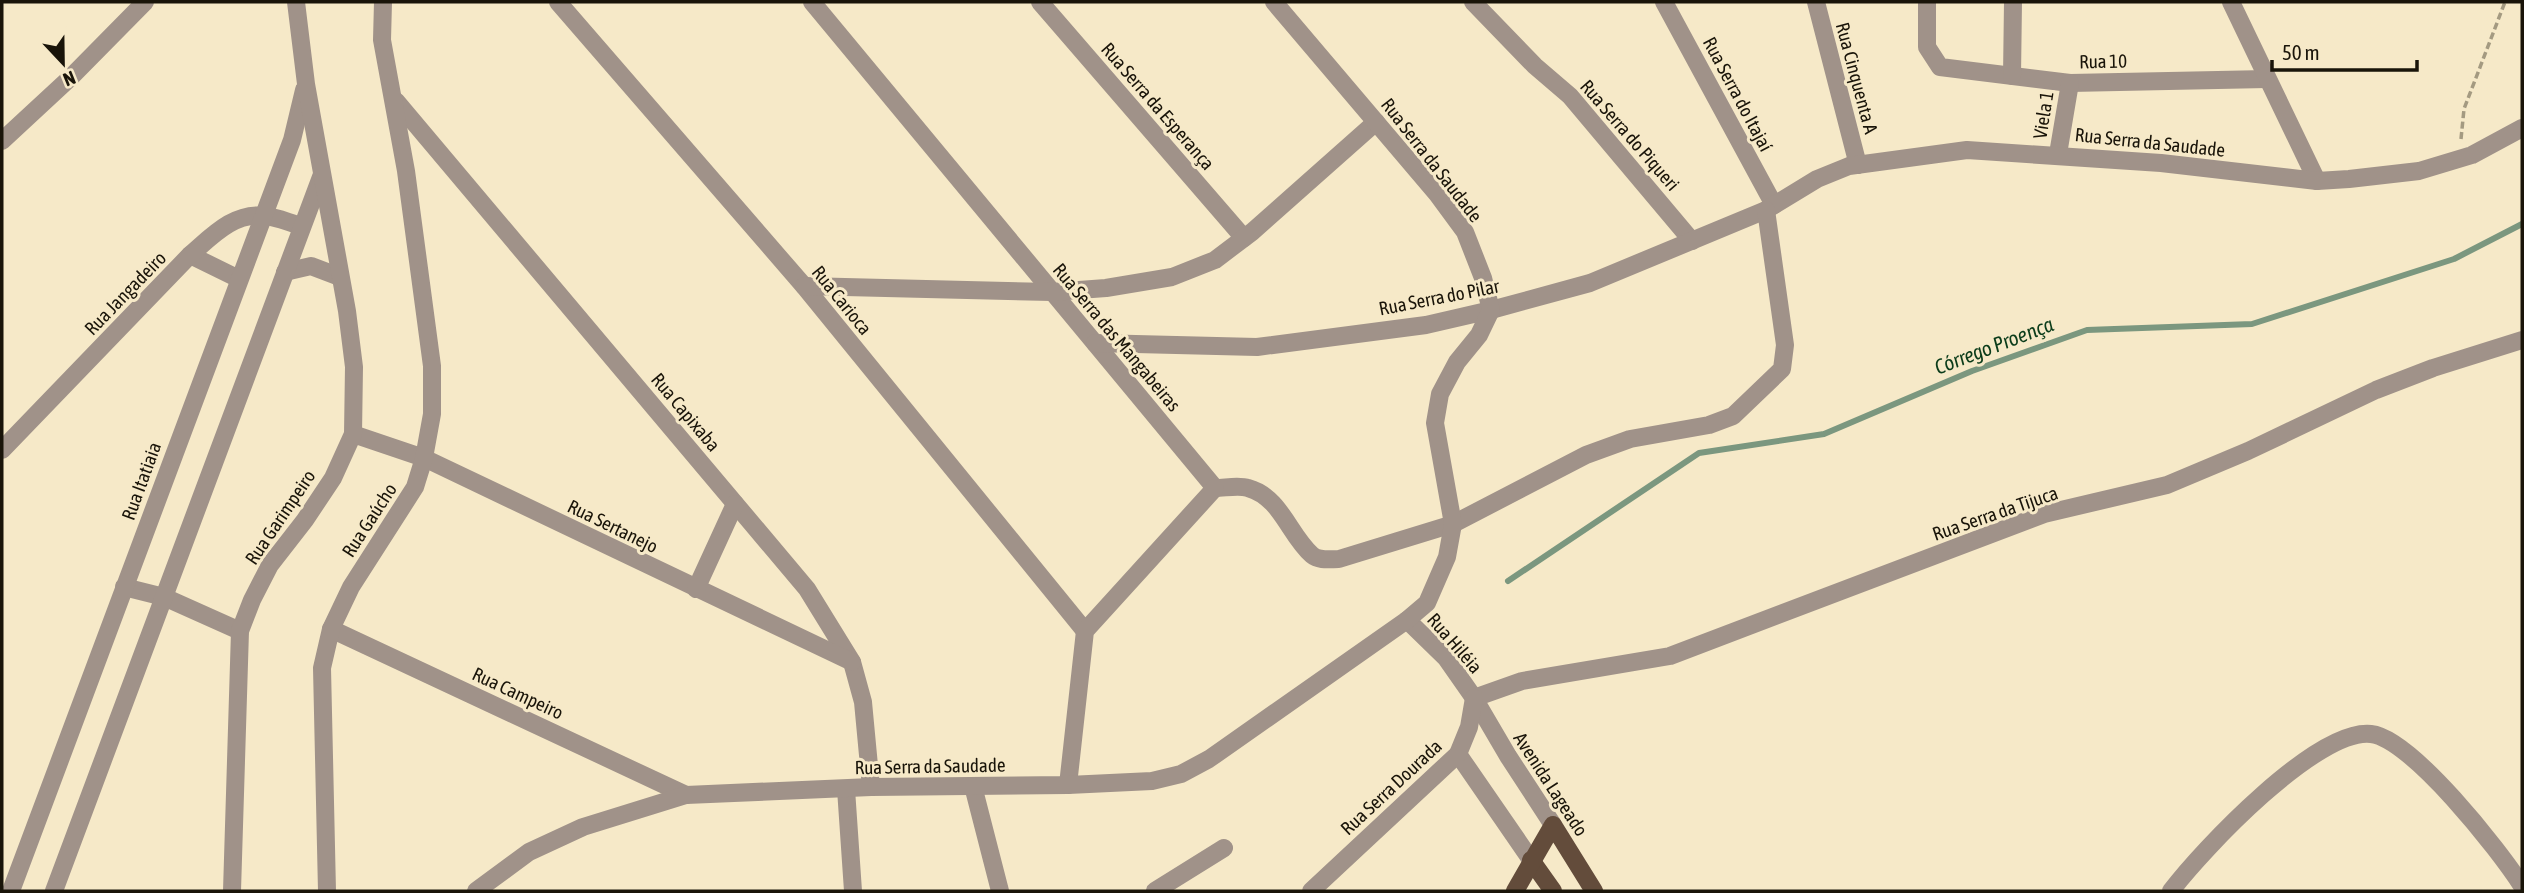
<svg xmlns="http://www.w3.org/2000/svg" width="2524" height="893" viewBox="0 0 2524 893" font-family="'Asap Condensed',sans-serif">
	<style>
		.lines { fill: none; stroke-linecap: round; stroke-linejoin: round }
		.stream { stroke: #7b977f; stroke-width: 6 }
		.path { stroke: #a49a81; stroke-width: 3.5; stroke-dasharray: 7 3.5; stroke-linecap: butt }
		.minor { stroke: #a09289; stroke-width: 18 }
		.major { stroke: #634c3b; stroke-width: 18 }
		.labels { text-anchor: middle; stroke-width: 6; stroke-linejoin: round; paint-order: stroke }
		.street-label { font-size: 19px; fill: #191409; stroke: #f6e9c8 }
		.water-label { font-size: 21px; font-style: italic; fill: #0b3c1a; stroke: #f6e9c8 }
	</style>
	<rect width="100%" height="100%" fill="#f6e9c8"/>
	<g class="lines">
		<!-- stream -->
		<path class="stream" d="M 1508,581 L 1699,453 L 1824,434 L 1972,371 L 2087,330 L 2252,324 L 2454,259 L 2522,224"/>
		<!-- path -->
		<path class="path" d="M 2461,139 L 2464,109 L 2505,2"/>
		<!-- minor -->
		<g class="minor">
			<path d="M 558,2 L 804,286 L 1085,631"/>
			<path d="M 812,2 L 1215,488"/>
			<path d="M 1040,2 L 1244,238"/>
			<path d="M 1473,2 L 1535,66 L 1570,96 L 1692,241"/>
			<path d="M 1664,2 L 1774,205"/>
			<path d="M 1816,2 L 1858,165"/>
			<path d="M 1927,2 L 1927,47 L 1940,67 L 2070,83 L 2267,79"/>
			<path d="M 2231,2 L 2317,181"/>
			<path d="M 2012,76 L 2013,2"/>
			<path d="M 396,101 L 807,589 L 852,662 L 863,702 L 871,787"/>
			<path d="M 2,141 L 71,77 L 145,2"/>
			<path d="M 2058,154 L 2070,83"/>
			<path d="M 190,255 L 239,279"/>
			<path d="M 285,272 L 311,266 L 340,277"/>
			<path d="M 804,286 L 1052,292 L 1106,288 L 1172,277 L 1215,260 L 1252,232 L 1376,122"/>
			<path d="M 1095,343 L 1257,347 L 1426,325 L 1491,310 L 1590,283 L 1766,210 L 1817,179 L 1849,166 L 1967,150 L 2161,163 L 2317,181 L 2349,179 L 2419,171 L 2472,155 L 2522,128"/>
			<path d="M 353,434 L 424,458 L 852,662"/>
			<path d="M 2,450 L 190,255 C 210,238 234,211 265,216 C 277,217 290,223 302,226"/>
			<path d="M 1215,488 C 1225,488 1239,485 1248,488 C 1281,497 1289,535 1312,555 C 1319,561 1330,559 1339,559 L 1453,524 L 1586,455 L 1630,439 L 1709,425 L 1733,416 L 1782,369 L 1785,345 L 1766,210"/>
			<path d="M 124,587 L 164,597 L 240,631"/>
			<path d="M 696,589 L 735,504"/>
			<path d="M 1407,620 L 1446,658 L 1474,698 L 1508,756 L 1553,825"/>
			<path d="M 331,629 L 686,795"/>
			<path d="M 1474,698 L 1522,681 L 1670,656 L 2044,514 L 2167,485 L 2248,451 L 2376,390 L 2433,368 L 2522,340"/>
			<path d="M 1458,754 L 1531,860"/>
			<path d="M 1068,785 L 1085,631 L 1215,488"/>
			<path d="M 973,786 L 1000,891"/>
			<path d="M 846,789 L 853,891"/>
			<path d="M 11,891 L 292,140 L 304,90"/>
			<path d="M 54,891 L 321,177"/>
			<path d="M 232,891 L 240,631 L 252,600 L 270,565 L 305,520 L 333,478 L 353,434 L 354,367 L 347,311 L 306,84 L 296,2"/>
			<path d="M 327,891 L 322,668 L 331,629 L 351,587 L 415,487 L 424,458 L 432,414 L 432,366 L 406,171 L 382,40 L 383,2"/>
			<path d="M 476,891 L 529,852 L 583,827 L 686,795 L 871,787 L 1068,785 L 1152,781 L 1181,774 L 1209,759 L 1407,620 L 1427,603 L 1447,557 L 1453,524 L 1435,423 L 1440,394 L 1457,362 L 1479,335 L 1491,310 L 1483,278 L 1465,232 L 1437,194 L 1274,2"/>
			<path d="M 1155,891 L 1224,848"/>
			<path d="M 1311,891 L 1458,754 L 1469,727 L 1474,698"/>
			<path d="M 2171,891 C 2202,850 2317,728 2371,734 C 2411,738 2500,851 2522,886"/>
		</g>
		<!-- major -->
		<g class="major">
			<path d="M 1531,860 L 1553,891"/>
			<path d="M 1515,891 L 1553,825 L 1594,891"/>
		</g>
	</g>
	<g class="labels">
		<!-- street labels -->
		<g class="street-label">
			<text transform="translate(2103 61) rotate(-1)" y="7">Rua 10</text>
			<text transform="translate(1857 78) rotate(75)" y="7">Rua Cinquenta A</text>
			<text transform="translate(1738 94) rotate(62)" y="7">Rua Serra do Itajaí</text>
			<text transform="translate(1158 106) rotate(49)" y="7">Rua Serra da Esperança</text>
			<text transform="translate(2043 115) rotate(-81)" y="7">Viela 1</text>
			<text transform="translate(1630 135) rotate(49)" y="7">Rua Serra do Piqueri</text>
			<text transform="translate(2150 142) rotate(6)" y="7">Rua Serra da Saudade</text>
			<text transform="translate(1432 160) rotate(52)" y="7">Rua Serra da Saudade</text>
			<text transform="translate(125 293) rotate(-46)" y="7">Rua Jangadeiro</text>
			<text transform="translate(1439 297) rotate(-11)" y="7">Rua Serra do Pilar</text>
			<text transform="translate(842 300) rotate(51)" y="7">Rua Carioca</text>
			<text transform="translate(1117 337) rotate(50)" y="7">Rua Serra das Mangabeiras</text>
			<text transform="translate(686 412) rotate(50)" y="7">Rua Capixaba</text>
			<text transform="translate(141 481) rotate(-70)" y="7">Rua Itatiaia</text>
			<text transform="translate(1995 513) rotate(-19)" y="7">Rua Serra da Tijuca</text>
			<text transform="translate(280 517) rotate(-56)" y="7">Rua Garimpeiro</text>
			<text transform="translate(369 520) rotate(-57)" y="7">Rua Gaúcho</text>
			<text transform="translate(613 526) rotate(26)" y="7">Rua Sertanejo</text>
			<text transform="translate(1455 643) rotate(49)" y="7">Rua Hiléia</text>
			<text transform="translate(518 693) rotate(25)" y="7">Rua Campeiro</text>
			<text transform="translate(930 766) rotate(-1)" y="7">Rua Serra da Saudade</text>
			<text transform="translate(1551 784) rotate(57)" y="7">Avenida Lageado</text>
			<text transform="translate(1391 787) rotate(-43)" y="7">Rua Serra Dourada</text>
		</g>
		<!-- water labels -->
		<g class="water-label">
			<text transform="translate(1994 346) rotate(-21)" y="7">Córrego Proença</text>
		</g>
	</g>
	<!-- border -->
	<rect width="2524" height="893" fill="none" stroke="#191409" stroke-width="7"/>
	<!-- north arrow -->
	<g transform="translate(63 63) rotate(158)" stroke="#f6e9c8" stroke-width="5" paint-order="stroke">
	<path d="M0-5L12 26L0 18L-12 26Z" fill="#191409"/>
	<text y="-10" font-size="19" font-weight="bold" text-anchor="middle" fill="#191409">N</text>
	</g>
	<!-- scale -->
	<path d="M2272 60v10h145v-10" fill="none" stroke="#191409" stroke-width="3.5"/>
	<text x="2282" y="60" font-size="21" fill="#191409" stroke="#f6e9c8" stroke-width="5" paint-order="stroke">50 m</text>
</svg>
